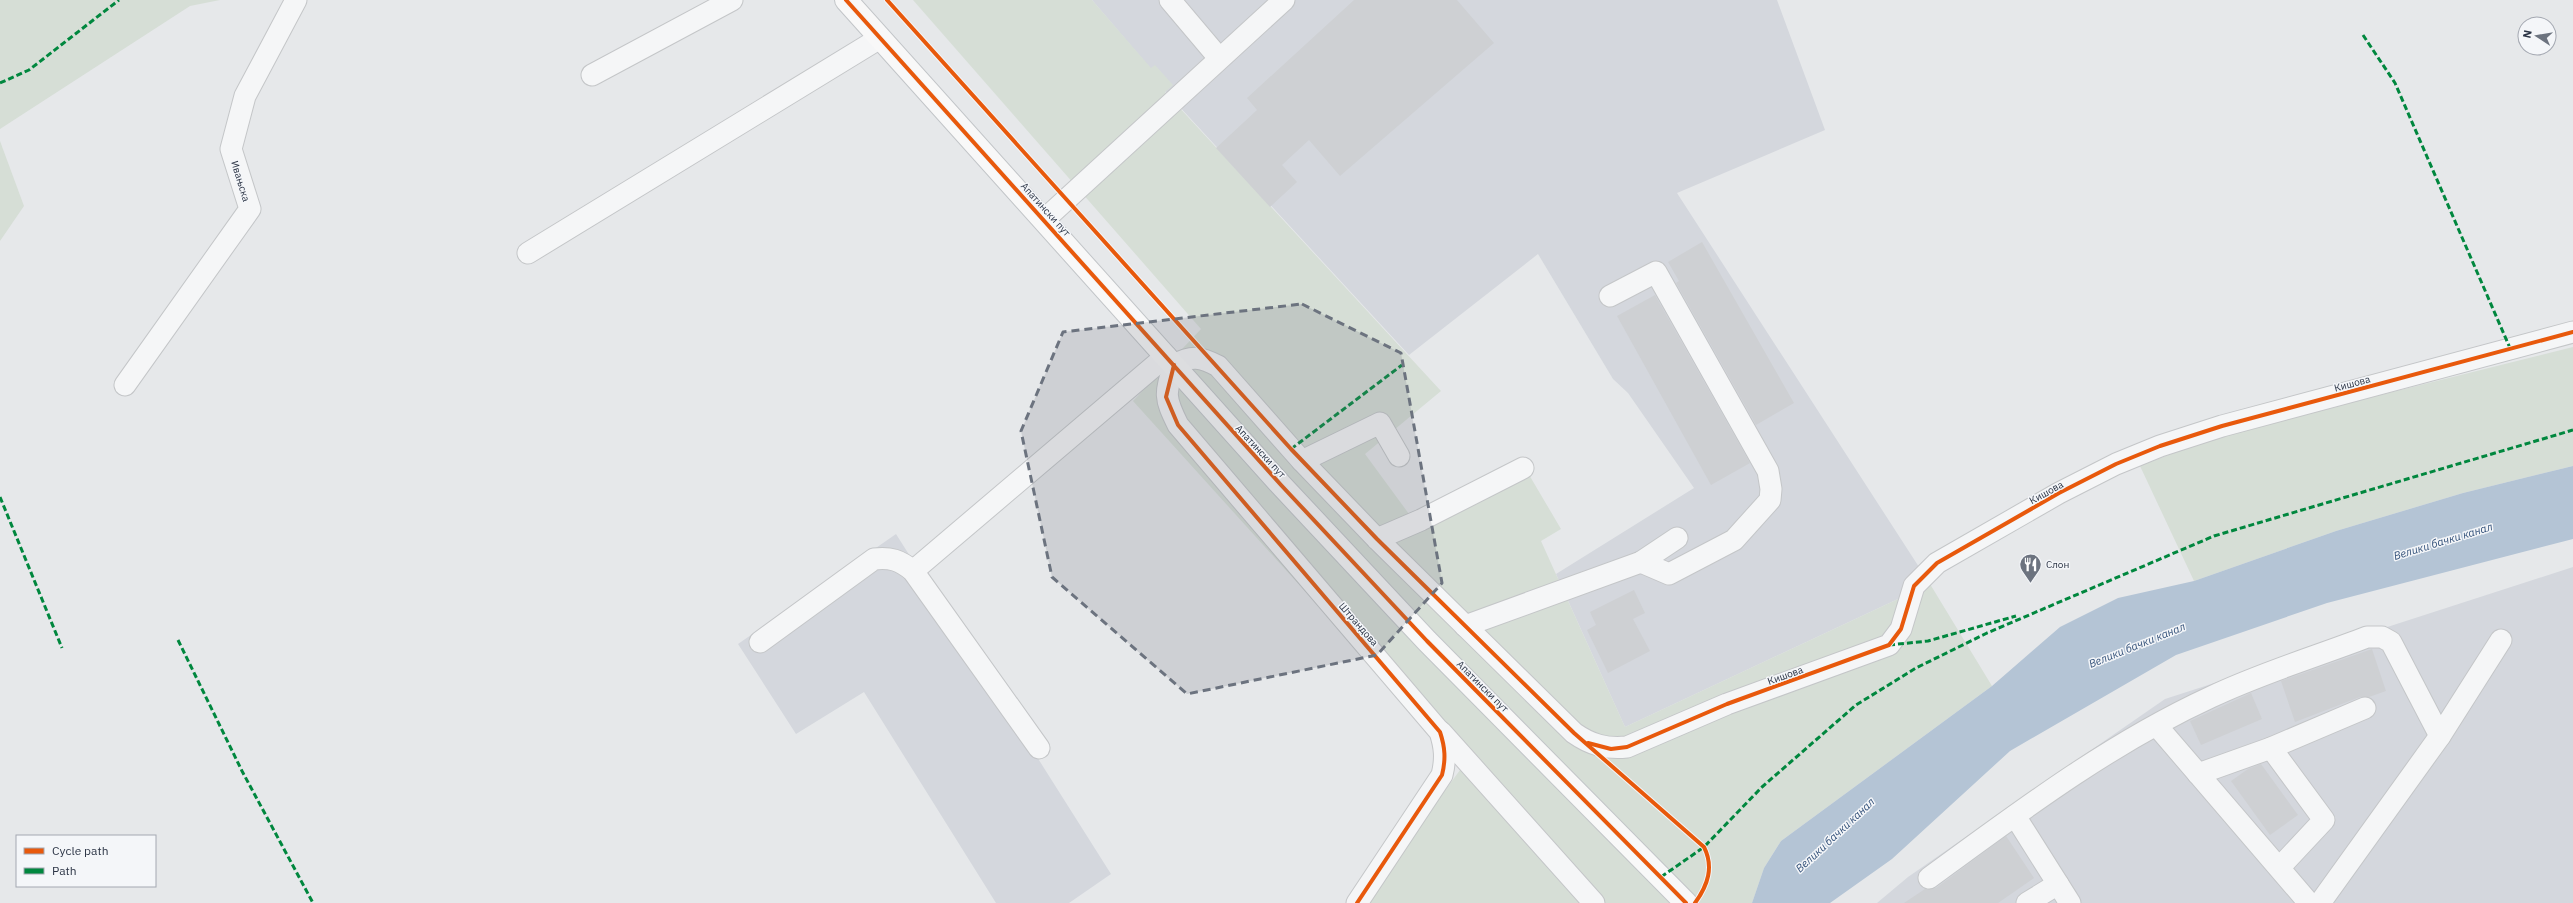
<svg xmlns="http://www.w3.org/2000/svg" width="2573" height="903" viewBox="0 0 2573 903" font-family="'IBM Plex Sans',sans-serif">
	<style>
		.built { fill: #d4d7dd }
		.green { fill: #d6ded6 }
		.water { fill: #b4c4d5 }
		.building { fill: #ced0d3 }
		.lines { fill: none; stroke-linecap: round; stroke-linejoin: round }
		.minor-casing { stroke: #c4c6c8; stroke-width: 23 }
		.major-casing { stroke: #c2c5c8; stroke-width: 24 }
		.minor { stroke: #f5f6f7; stroke-width: 21 }
		.major { stroke: #f8f8f8; stroke-width: 22 }
		.quiet { stroke: #00873e; stroke-width: 3; stroke-dasharray: 6 3; stroke-linecap: butt }
		.cycleway-casing { stroke: #f4f6f9; stroke-width: 6 }
		.cycleway { stroke: #e8590c; stroke-width: 4 }
		.marked { fill: #6c737f; fill-opacity: 0.2; stroke: #6c737f; stroke-width: 3; stroke-dasharray: 8 5; stroke-linejoin: round }
		.labels { text-anchor: middle; stroke-width: 3; stroke-linejoin: round; paint-order: stroke }
		.street-label { font-size: 10px; fill: #2b3445; stroke: #f4f6f9 }
		.poi-label { font-size: 10px; fill: #2b3445; stroke: #f4f6f9; text-anchor: start }
		.water-label { font-size: 11px; font-style: italic; fill: #34527a; stroke: #f4f6f9 }
	</style>
	<rect width="100%" height="100%" fill="#e6e8ea"/>
	<!-- built -->
	<g class="built">
		<path d="M 1092,0 L 1777,0 L 1825,130 L 1677,193 L 1930,584 L 1625,727 L 1556,574 L 1694,488 L 1628,393 L 1613,379 L 1538,254 L 1409,355 L 1165,91 L 1172,85 L 1155,66 L 1151,69 Z"/>
		<path d="M 896,534 L 1111,874 L 1069,903 L 996,903 L 864,692 L 796,734 L 738,644 Z"/>
		<path d="M 2573,567 L 2573,903 L 1877,903 L 1908,877 L 2165,699 Z"/>
	</g>
	<!-- green -->
	<g class="green">
		<path d="M 0,0 L 220,0 L 190,6 L 0,129 Z"/>
		<path d="M 913,0 L 1092,0 L 1151,68 L 1155,65 L 1173,85 L 1165,92 L 1441,391 L 1365,454 L 1420,529 L 1528,473 L 1561,529 L 1541,541 L 1625,727 L 1930,584 L 1992,686 L 1781,841 L 1764,868 L 1752,903 L 1362,903 L 1463,766 L 1133,401 L 1201,329 Z"/>
		<path d="M 0,141 L 24,206 L 0,241 Z"/>
		<path d="M 2573,347 L 2573,466 L 2463,493 L 2336,531 L 2194,581 L 2140,466 L 2220,435 Z"/>
	</g>
	<!-- water -->
	<path class="water" d="M 2573,466 L 2573,539 L 2327,603 L 2176,655 L 2010,751 L 1892,859 L 1830,903 L 1752,903 L 1764,868 L 1781,841 L 1992,686 L 2060,627 L 2118,598 L 2194,581 L 2336,531 L 2463,493 Z"/>
	<!-- building -->
	<g class="building">
		<path d="M 1354,0 L 1457,0 L 1494,43 L 1340,176 L 1309,140 L 1282,165 L 1297,182 L 1270,207 L 1216,148 L 1257,110 L 1247,98 Z"/>
		<path d="M 1702,242 L 1794,403 L 1756,425 L 1676,283 L 1679,281 L 1668,262 Z"/>
		<path d="M 1655,295 L 1750,463 L 1711,485 L 1617,316 Z"/>
		<path d="M 1634,590 L 1645,613 L 1633,619 L 1650,651 L 1608,673 L 1587,630 L 1596,625 L 1590,612 Z"/>
		<path d="M 2372,649 L 2386,691 L 2369,697 L 2360,697 L 2295,722 L 2281,681 Z"/>
		<path d="M 2251,693 L 2262,719 L 2201,745 L 2190,721 Z"/>
		<path d="M 2261,764 L 2298,815 L 2270,835 L 2231,781 L 2248,769 Z"/>
		<path d="M 2006,836 L 2034,878 L 1998,903 L 1904,903 L 1925,889 L 1936,888 Z"/>
	</g>
	<g class="lines">
		<defs>
			<g id="minor">
				<path d="M 1170,0 L 1219,58"/>
				<path d="M 592,75 L 732,0"/>
				<path d="M 1045,219 L 1284,0"/>
				<path d="M 528,253 L 880,38"/>
				<path d="M 1610,296 L 1656,272 L 1768,471 L 1771,489 L 1770,500 L 1734,540 L 1669,574 L 1641,562"/>
				<path d="M 125,385 L 250,209 L 231,149 L 245,96 L 296,0"/>
				<path d="M 1302,461 L 1380,423 L 1399,456"/>
				<path d="M 1377,539 L 1421,520 L 1523,468"/>
				<path d="M 913,571 L 1166,356"/>
				<path d="M 1465,626 L 1641,562 L 1677,538"/>
				<path d="M 760,642 L 874,559 C 890,557 900,560 913,571 L 1039,748"/>
				<path d="M 2157,726 L 2309,903"/>
				<path d="M 1441,732 L 1594,903"/>
				<path d="M 2271,748 L 2324,820 L 2280,867"/>
				<path d="M 2198,774 L 2271,748 L 2365,708"/>
				<path d="M 2015,816 L 2070,903"/>
				<path d="M 1929,878 C 2019,812 2109,744 2211,697 C 2261,673 2315,657 2367,637 L 2382,637 L 2391,642 L 2440,736"/>
				<path d="M 1357,903 L 1442,775 C 1446,759 1445,747 1440,732 L 1178,425 C 1164,397 1165,394 1174,365 C 1192,355 1201,357 1218,366 L 1302,461 L 1377,539 L 1574,733 C 1591,745 1606,749 1627,747 L 1727,704 L 1889,645 L 1901,629 L 1914,586 L 1937,563 L 2059,493 L 2116,464 L 2160,446 L 2222,426 L 2573,332"/>
				<path d="M 2027,903 L 2058,884"/>
				<path d="M 2320,903 L 2440,736 L 2501,640"/>
			</g>
			<path id="major" d="M 846,0 L 1281,485 L 1427,641 L 1686,903"/>
		</defs>
		<!-- minor casing -->
		<use href="#minor" class="minor-casing"/>
		<!-- major casing -->
		<use href="#major" class="major-casing"/>
		<!-- minor -->
		<use href="#minor" class="minor"/>
		<!-- major -->
		<use href="#major" class="major"/>
		<!-- quiet -->
		<g class="quiet">
			<path d="M 2363,35 L 2395,83 L 2510,348"/>
			<path d="M 0,83 L 29,70 L 119,0"/>
			<path d="M 1291,449 L 1402,365"/>
			<path d="M 0,497 L 62,648"/>
			<path d="M 178,640 L 242,771 L 313,903"/>
			<path d="M 1889,645 L 1928,641 L 2016,616"/>
			<path d="M 1661,877 L 1704,847 L 1762,787 L 1856,705 L 1916,668 L 1987,633 L 2214,536 L 2573,430"/>
		</g>
		<defs>
			<g id="cycleway">
				<path d="M 846,0 L 1281,485 L 1427,641 L 1686,903"/>
				<path d="M 887,0 L 1291,449 L 1377,539 L 1574,733 L 1704,847 C 1714,867 1708,885 1695,903"/>
				<path d="M 1174,365 L 1166,397 L 1178,425 L 1440,732 C 1445,747 1446,759 1442,775 L 1357,903"/>
				<path d="M 1588,743 L 1611,749 L 1627,747 L 1727,704 L 1889,645 L 1901,629 L 1914,586 L 1937,563 L 2059,493 L 2116,464 L 2160,446 L 2222,426 L 2573,332"/>
			</g>
		</defs>
		<!-- cycleway casing -->
		<use href="#cycleway" class="cycleway-casing"/>
		<!-- cycleway -->
		<use href="#cycleway" class="cycleway"/>
	</g>
	<!-- marked area -->
	<path class="marked" d="M 1302,304 L 1401,353 L 1442,583 L 1377,655 L 1187,694 L 1052,577 L 1021,431 L 1063,332 Z"/>
	<!-- icons -->
	<defs>
		<symbol id="restaurant-pin" viewBox="-11 -11 22 30"><path d="M0 17L-7.5 6A9.5 9.5 0 1 1 7.5 6Z" fill="#6c737f" stroke="#f4f6f9"/><path d="M-5-6h1v4h1v-4h1v4h1v-4h1v5L-1.5 .5V6h-2V.5L-5-1ZM5-6V6H3V1.5H1.5Q1.5-4 5-6Z" fill="#fff"/></symbol>
	</defs>
	<g fill-rule="evenodd">
		<use href="#restaurant-pin" x="2018" y="552" width="25" height="34"/>
	</g>
	<g class="labels">
		<!-- street labels -->
		<g class="street-label">
			<text transform="translate(241 181) rotate(73)" y="4">Ивањска</text>
			<text transform="translate(1046 209) rotate(48)" y="4">Апатински пут</text>
			<text transform="translate(2352 383) rotate(-15)" y="4">Кишова</text>
			<text transform="translate(1261 451) rotate(47)" y="4">Апатински пут</text>
			<text transform="translate(2046 492) rotate(-29)" y="4">Кишова</text>
			<text transform="translate(1359 624) rotate(49)" y="4">Штрандова</text>
			<text transform="translate(1785 675) rotate(-20)" y="4">Кишова</text>
			<text transform="translate(1483 686) rotate(45)" y="4">Апатински пут</text>
		</g>
		<!-- poi labels -->
		<g class="poi-label">
			<text x="2046" y="568">Слон</text>
		</g>
		<!-- water labels -->
		<g class="water-label">
			<text transform="translate(2443 541) rotate(-17)" y="4">Велики бачки канал</text>
			<text transform="translate(2137 645) rotate(-22)" y="4">Велики бачки канал</text>
			<text transform="translate(1835 835) rotate(-43)" y="4">Велики бачки канал</text>
		</g>
	</g>
	<!-- legend -->
	<rect x="16" y="835" width="140" height="52" fill="#f4f6f9" stroke="#a4a8b1"/>
	<rect x="24" y="848" width="20" height="6" fill="#e8590c" stroke="#a4a8b1"/>
	<text x="52" y="855" font-size="12" fill="#2b3445">Cycle path</text>
	<rect x="24" y="868" width="20" height="6" fill="#00873e" stroke="#a4a8b1"/>
	<text x="52" y="875" font-size="12" fill="#2b3445">Path</text>
	<!-- north arrow -->
	<g transform="translate(2537 36) rotate(282)"><circle r="19" fill="#f4f6f9" stroke="#a4a8b1"/>
	<path d="M0-3L7 15L0 10L-7 15Z" fill="#6c737f"/>
	<text y="-6" font-size="11" font-weight="bold" text-anchor="middle" fill="#2b3445">N</text>
	</g>
</svg>
